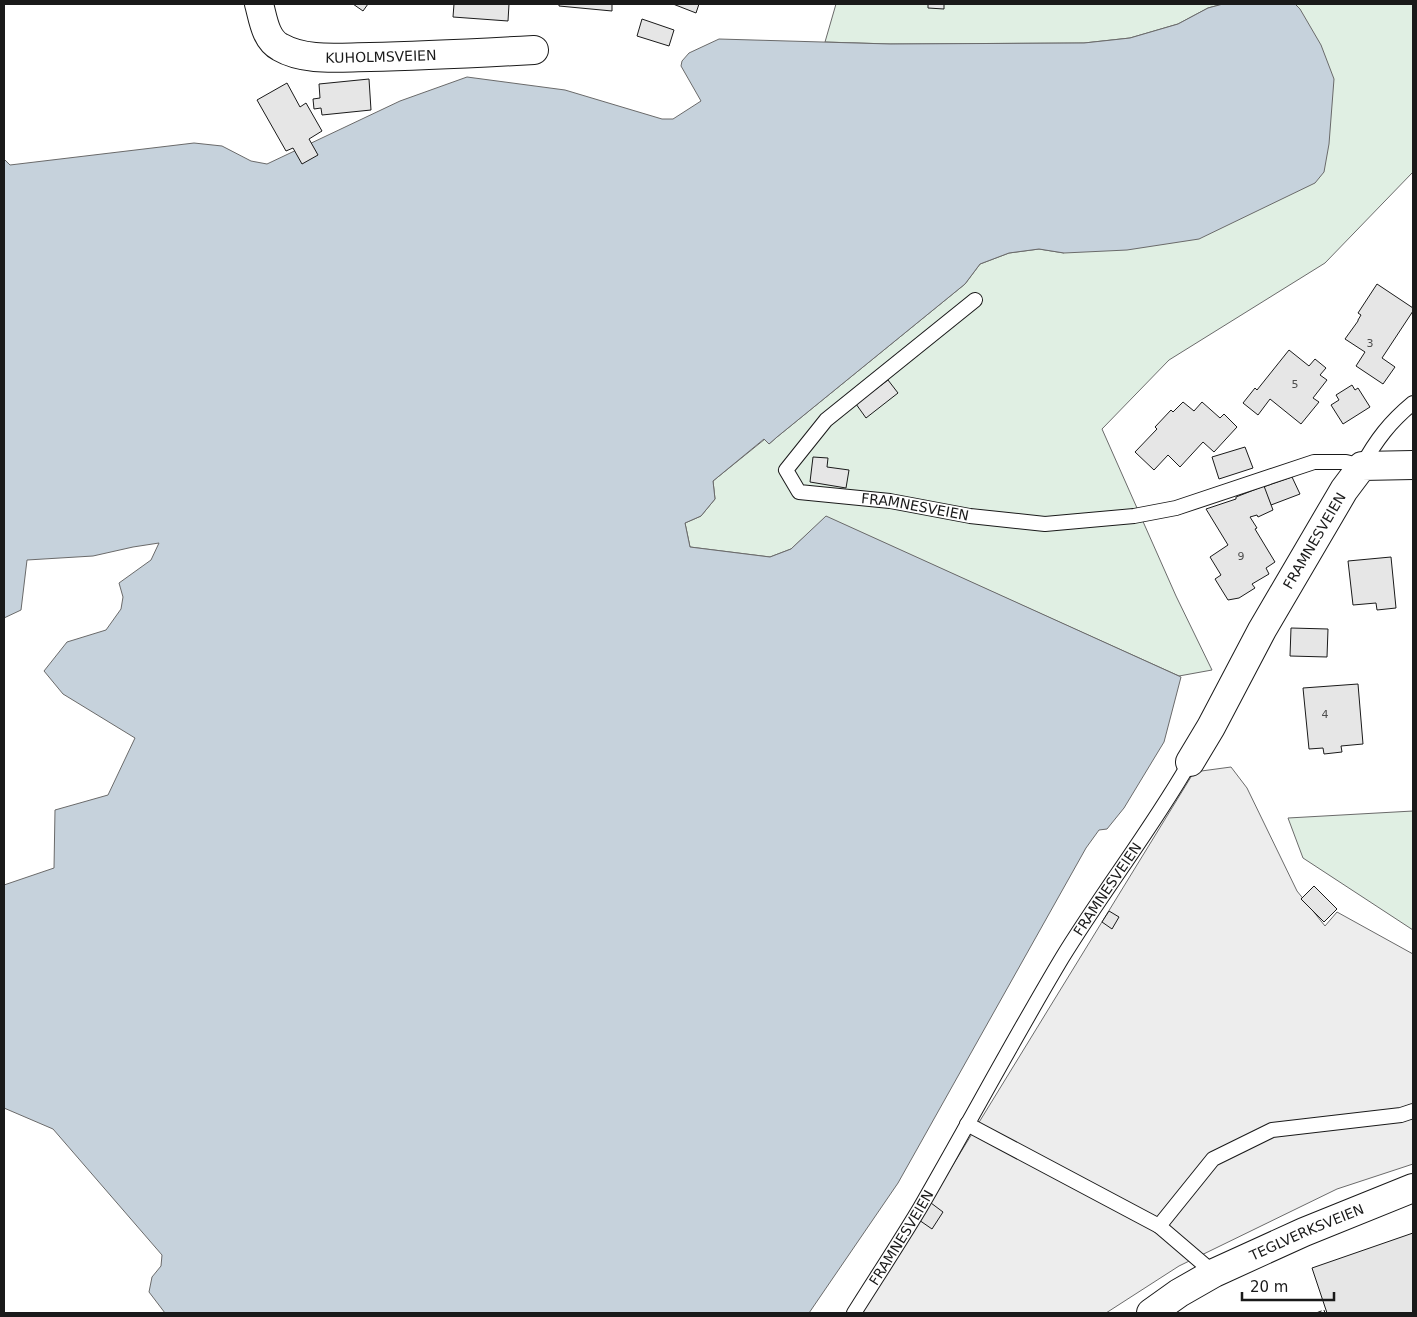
<svg xmlns="http://www.w3.org/2000/svg" width="1417" height="1317" viewBox="0 0 1417 1317" font-family="'DejaVu Sans',sans-serif">
	<style>
		.green { fill: #e0efe3; stroke: #6a6a6a }
		.parking { fill: #ededed; stroke: #6a6a6a }
		.water { fill: #c6d2dc; stroke: #6a6a6a }
		.building { fill: #e6e6e6; stroke: #1a1a1a }
		.lines { fill: none; stroke-linecap: round; stroke-linejoin: round }
		.service-casing { stroke: #1a1a1a; stroke-width: 16 }
		.minor-casing { stroke: #1a1a1a; stroke-width: 30 }
		.service { stroke: #fff; stroke-width: 14 }
		.minor { stroke: #fff; stroke-width: 28 }
		.fence { stroke: #1a1a1a; stroke-width: 1; stroke-dasharray: 6 2.5; stroke-linecap: butt }
		.labels { text-anchor: middle; stroke-width: 4; stroke-linejoin: round; paint-order: stroke }
		.number-label { font-size: 11px; fill: #4d4d4d }
		.street-label { font-size: 14px; fill: #1a1a1a; stroke: #fff }
	</style>
	<rect width="100%" height="100%" fill="#fff"/>
	<!-- green -->
	<g class="green">
		<path d="M 836,4 L 1223,4 L 1208,8 L 1178,24 L 1130,38 L 1084,43 L 890,44 L 825,42 Z"/>
		<path d="M 1295,4 L 1413,4 L 1413,172 L 1325,263 L 1169,360 L 1102,429 L 1176,596 L 1212,670 L 1179,676 L 826,517 L 791,549 L 770,557 L 690,547 L 685,523 L 701,516 L 715,499 L 713,481 L 765,439 L 769,444 L 777,437 L 965,284 L 980,264 L 1009,253 L 1039,249 L 1064,253 L 1300,9 Z"/>
		<path d="M 1413,811 L 1413,930 L 1303,858 L 1288,818 Z"/>
	</g>
	<!-- parking -->
	<path class="parking" d="M 1231,767 L 1247,788 L 1297,891 L 1325,926 L 1337,912 L 1413,954 L 1413,1164 L 1337,1189 L 1179,1266 L 1106,1313 L 862,1313 L 1194,772 Z"/>
	<!-- water -->
	<path class="water" d="M 1223,4 L 1295,4 L 1300,9 L 1321,45 L 1334,79 L 1329,144 L 1324,172 L 1315,183 L 1199,239 L 1127,250 L 1064,253 L 1039,249 L 1009,253 L 980,264 L 965,284 L 777,437 L 769,444 L 764,439 L 713,481 L 715,499 L 701,516 L 685,523 L 690,547 L 770,557 L 791,549 L 826,516 L 1181,677 L 1164,742 L 1124,808 L 1107,829 L 1099,830 L 1086,848 L 898,1183 L 809,1313 L 165,1313 L 149,1292 L 152,1277 L 161,1266 L 162,1255 L 53,1129 L 4,1108 L 4,885 L 54,868 L 55,810 L 108,795 L 135,738 L 63,694 L 44,671 L 67,642 L 106,630 L 121,609 L 123,597 L 119,583 L 151,560 L 159,543 L 133,547 L 93,556 L 27,560 L 21,610 L 4,618 L 4,159 L 10,165 L 194,143 L 222,146 L 251,161 L 267,164 L 400,101 L 467,77 L 565,90 L 662,119 L 673,119 L 701,101 L 681,66 L 682,61 L 689,53 L 719,39 L 890,44 L 1084,43 L 1130,38 L 1178,24 L 1208,8 Z"/>
	<!-- building -->
	<g class="building">
		<path d="M 353,4 L 368,4 L 363,11 Z"/>
		<path d="M 454,4 L 509,4 L 508,21 L 453,17 Z"/>
		<path d="M 559,4 L 612,4 L 612,11 L 559,6 Z"/>
		<path d="M 673,4 L 699,4 L 696,13 Z"/>
		<path d="M 928,4 L 944,4 L 944,9 L 928,8 Z"/>
		<path d="M 642,19 L 674,30 L 669,46 L 637,36 Z"/>
		<path d="M 369,79 L 371,110 L 322,115 L 321,108 L 314,109 L 313,99 L 320,98 L 319,84 Z"/>
		<path d="M 287,83 L 300,107 L 306,103 L 322,131 L 309,139 L 318,155 L 302,164 L 293,148 L 286,151 L 257,100 Z"/>
		<path d="M 1377,284 L 1413,308 L 1413,311 L 1382,358 L 1395,367 L 1383,384 L 1356,366 L 1365,352 L 1345,339 L 1358,321 L 1358,320 L 1361,315 L 1358,313 Z"/>
		<path d="M 1289,350 L 1309,366 L 1315,359 L 1326,368 L 1320,375 L 1327,380 L 1313,398 L 1319,402 L 1301,424 L 1270,399 L 1258,415 L 1243,403 L 1255,388 L 1257,390 Z"/>
		<path d="M 888,380 L 898,393 L 866,418 L 856,404 Z"/>
		<path d="M 1352,385 L 1355,390 L 1358,388 L 1370,407 L 1343,424 L 1331,405 L 1339,400 L 1336,395 Z"/>
		<path d="M 1183,402 L 1194,411 L 1202,402 L 1220,418 L 1224,414 L 1237,427 L 1214,452 L 1203,442 L 1180,467 L 1168,455 L 1154,470 L 1135,452 L 1157,429 L 1155,427 L 1171,410 L 1173,412 Z"/>
		<path d="M 1245,447 L 1253,468 L 1219,479 L 1212,457 Z"/>
		<path d="M 813,457 L 828,458 L 827,467 L 849,470 L 846,488 L 810,482 Z"/>
		<path d="M 1292,477 L 1300,494 L 1271,505 L 1263,487 Z"/>
		<path d="M 1264,486 L 1273,510 L 1258,517 L 1257,515 L 1250,517 L 1257,528 L 1255,529 L 1275,562 L 1266,568 L 1269,574 L 1252,584 L 1255,588 L 1239,598 L 1228,600 L 1215,579 L 1221,575 L 1210,557 L 1228,545 L 1206,509 L 1236,499 L 1236,497 Z"/>
		<path d="M 1391,557 L 1396,608 L 1377,610 L 1376,603 L 1353,605 L 1348,561 Z"/>
		<path d="M 1291,628 L 1328,629 L 1327,657 L 1290,656 Z"/>
		<path d="M 1358,684 L 1363,744 L 1341,746 L 1342,752 L 1324,754 L 1323,748 L 1309,749 L 1303,688 Z"/>
		<path d="M 1314,886 L 1337,909 L 1324,922 L 1301,899 Z"/>
		<path d="M 1109,911 L 1119,917 L 1112,929 L 1102,922 Z"/>
		<path d="M 931,1203 L 943,1212 L 932,1229 L 919,1220 Z"/>
		<path d="M 1413,1233 L 1413,1313 L 1327,1313 L 1312,1268 Z"/>
	</g>
	<g class="lines">
		<defs>
			<g id="service">
				<path id="s1" d="M 975,300 L 826,420 L 786,470 L 799,492 L 890,501 L 970,516 L 1045,524 L 1134,516 L 1176,508 L 1314,462 L 1346,462 L 1362,466 C 1376,440 1390,422 1413,403"/>
				<path d="M 967,1124 L 1159,1226 L 1214,1273"/>
				<path d="M 1159,1226 L 1213,1159 L 1272,1130 L 1401,1115 L 1413,1111"/>
				<path id="s2" d="M 854,1313 C 876,1278 899,1243 920,1208 C 968,1125 1013,1040 1062,958 C 1103,891 1151,830 1190,762"/>
			</g>
			<g id="minor">
				<path id="s3" d="M 259,4 C 263,18 265,39 280,47 C 306,62 341,57 370,57 C 424,56 479,53 534,50"/>
				<path id="s4" d="M 1190,762 L 1211,727 L 1262,630 L 1344,490 L 1362,466 L 1413,465"/>
				<path id="s5" d="M 1151,1313 L 1179,1293 L 1214,1273 L 1304,1232 L 1413,1188"/>
			</g>
		</defs>
		<!-- service casing -->
		<use href="#service" class="service-casing"/>
		<!-- minor casing -->
		<use href="#minor" class="minor-casing"/>
		<!-- service -->
		<use href="#service" class="service"/>
		<!-- minor -->
		<use href="#minor" class="minor"/>
		<!-- fence -->
		<path class="fence" d="M 1316,1313 L 1324,1310 L 1325,1313"/>
	</g>
	<g class="labels">
		<!-- number labels -->
		<g class="number-label">
			<text x="1370" y="347">3</text>
			<text x="1295" y="388">5</text>
			<text x="1241" y="560">9</text>
			<text x="1325" y="718">4</text>
		</g>
		<!-- street labels -->
		<g class="street-label">
			<text dy="5" stroke="none"><textPath href="#s3" startOffset="152">KUHOLMSVEIEN</textPath></text>
			<text dy="5" stroke="none"><textPath href="#s1" startOffset="398">FRAMNESVEIEN</textPath></text>
			<text dy="5" stroke="none"><textPath href="#s4" startOffset="254">FRAMNESVEIEN</textPath></text>
			<text dy="5" stroke="none"><textPath href="#s2" startOffset="494">FRAMNESVEIEN</textPath></text>
			<text dy="5" stroke="none"><textPath href="#s5" startOffset="176">TEGLVERKSVEIEN</textPath></text>
			<text dy="5" stroke="none"><textPath href="#s2" startOffset="89">FRAMNESVEIEN</textPath></text>
		</g>
	</g>
	<!-- border -->
	<rect width="1417" height="1317" fill="none" stroke="#1a1a1a" stroke-width="10"/>
	<!-- scale -->
	<path d="M1242 1292v8h92v-8" fill="none" stroke="#1a1a1a" stroke-width="2.5"/>
	<text x="1250" y="1292" font-size="15" fill="#1a1a1a" stroke="#ffffff" stroke-width="4" paint-order="stroke">20 m</text>
</svg>
